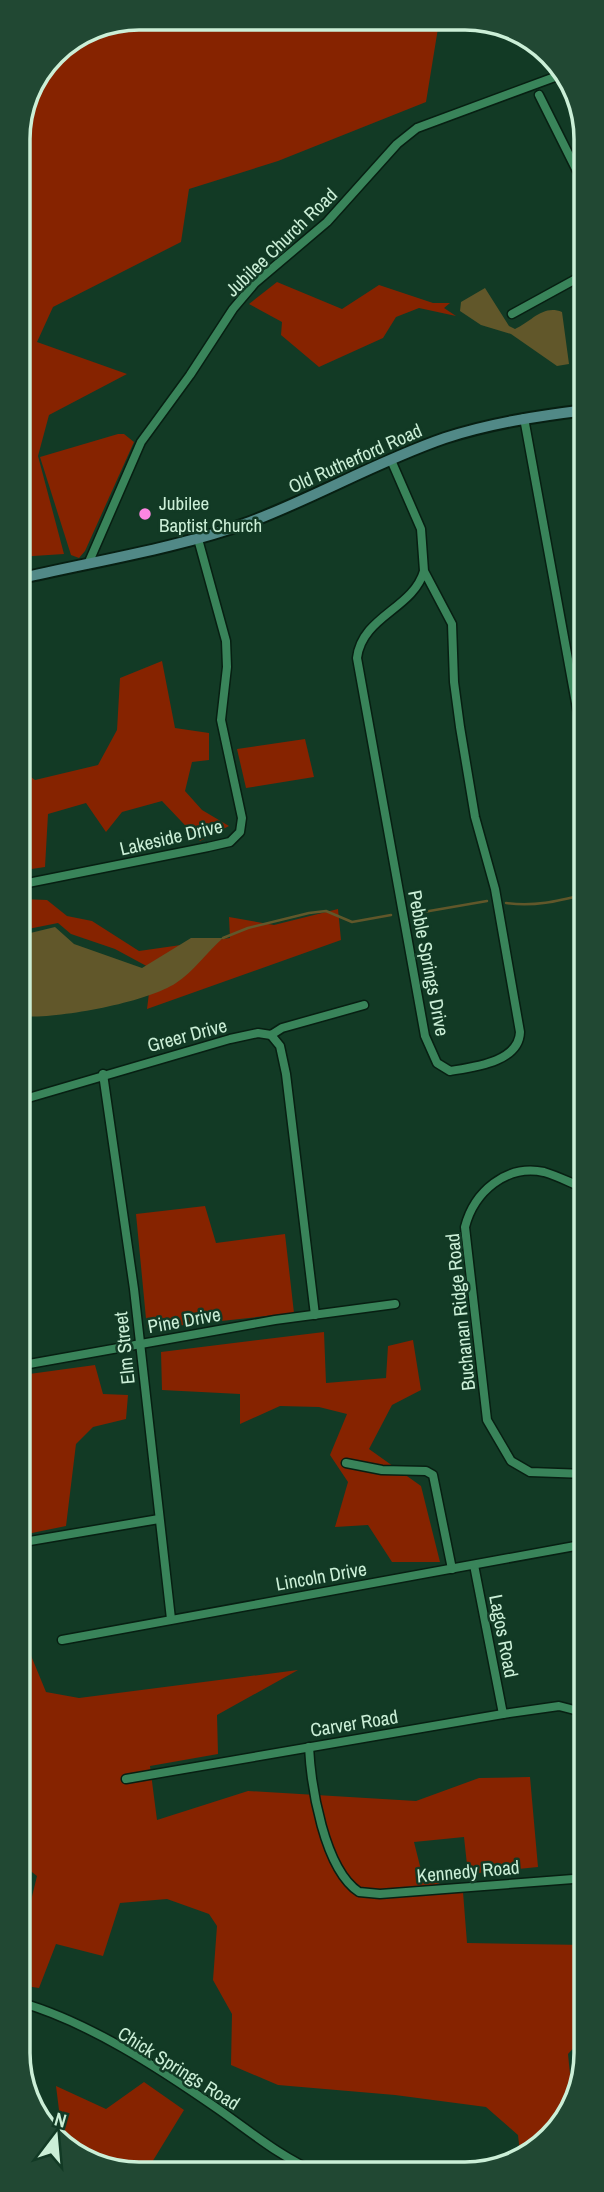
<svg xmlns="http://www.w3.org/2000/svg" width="604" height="2192" viewBox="0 0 604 2192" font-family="'Archivo Narrow',sans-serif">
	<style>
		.green { fill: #862300 }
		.water { fill: #61572a }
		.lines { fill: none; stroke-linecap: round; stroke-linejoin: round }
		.stream { stroke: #61572a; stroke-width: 2.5 }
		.street-casing { stroke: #071f12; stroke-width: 11 }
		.secondary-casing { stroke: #071f12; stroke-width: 14 }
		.street { stroke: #39845a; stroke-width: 8 }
		.secondary { stroke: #518987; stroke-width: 10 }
		.poi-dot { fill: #fd86e2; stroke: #123a25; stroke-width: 2.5 }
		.labels { text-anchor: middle; stroke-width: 5; stroke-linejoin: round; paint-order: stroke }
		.street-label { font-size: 19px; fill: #cbefd7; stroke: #123a25 }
		.poi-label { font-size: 19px; fill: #cbefd7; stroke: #123a25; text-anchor: start }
		.rim { fill: none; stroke: #cbefd7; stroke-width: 3.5 }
	</style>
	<rect width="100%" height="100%" fill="#123a25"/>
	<!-- green -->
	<g class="green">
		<path d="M 439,22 L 426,102 L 278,161 L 189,189 L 181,242 L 53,307 L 37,342 L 127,374 L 49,415 L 38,456 L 64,554 L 18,557 L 18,131 L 53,53 L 93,27 Z"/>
		<path d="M 277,282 L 342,309 L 379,285 L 433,303 L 450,303 L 444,308 L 456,316 L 419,308 L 396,317 L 383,338 L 319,367 L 281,335 L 282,322 L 249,304 Z"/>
		<path d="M 118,434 L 124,434 L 134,442 L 85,551 L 79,558 L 71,555 L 40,457 Z"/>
		<path d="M 162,661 L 175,728 L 209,733 L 209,760 L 192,762 L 185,791 L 202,810 L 229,826 L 200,841 L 162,801 L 122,812 L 106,832 L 86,803 L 48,814 L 45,867 L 18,871 L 18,768 L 35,780 L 98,765 L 117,730 L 120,678 Z"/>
		<path d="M 305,739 L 314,777 L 246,788 L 237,749 Z"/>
		<path d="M 23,899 L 47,900 L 67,916 L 92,921 L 139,951 L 230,938 L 229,917 L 274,925 L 338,909 L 341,940 L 147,1009 L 152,969 L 115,949 L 71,934 L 58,923 L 18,931 L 18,900 Z"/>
		<path d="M 205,1206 L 216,1243 L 285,1234 L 294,1313 L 147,1329 L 136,1214 Z"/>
		<path d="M 324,1332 L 326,1383 L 386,1378 L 388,1346 L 413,1340 L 421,1390 L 392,1405 L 369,1449 L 421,1486 L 440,1562 L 392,1562 L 368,1525 L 335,1527 L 348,1482 L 330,1455 L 347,1414 L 319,1407 L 280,1406 L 240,1424 L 240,1394 L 162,1390 L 161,1352 Z"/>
		<path d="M 95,1365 L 103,1394 L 128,1395 L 126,1419 L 93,1427 L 76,1444 L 66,1526 L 27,1534 L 18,1532 L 18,1404 L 22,1375 Z"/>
		<path d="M 18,1624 L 46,1692 L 79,1698 L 298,1670 L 217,1715 L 218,1754 L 150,1766 L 157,1820 L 248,1791 L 416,1801 L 479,1778 L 530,1777 L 538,1867 L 468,1874 L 464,1837 L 414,1842 L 423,1878 L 463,1892 L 467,1943 L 586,1945 L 586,2034 L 568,2054 L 572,2094 L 556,2134 L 520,2153 L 518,2135 L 486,2107 L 395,2095 L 278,2085 L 231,2065 L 232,2014 L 213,1980 L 217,1926 L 209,1914 L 167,1899 L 120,1903 L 103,1956 L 56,1944 L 39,1988 L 19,1985 L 19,1950 L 37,1876 L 19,1862 Z"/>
		<path d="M 144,2082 L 184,2110 L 146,2172 L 115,2172 L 63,2142 L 56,2086 L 106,2109 Z"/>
	</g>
	<!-- water -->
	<g class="water">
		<path d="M 485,288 L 509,326 L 515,329 C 531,322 543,304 562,312 L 569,364 L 557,366 L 511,334 L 481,325 L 460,311 L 461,302 Z"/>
		<path d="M 55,927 L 74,944 L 142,968 L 191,938 L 223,938 C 207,952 194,971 176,983 C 146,1003 53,1020 18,1016 L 18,936 Z"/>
	</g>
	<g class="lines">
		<!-- stream -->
		<g class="stream">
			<path d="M 506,903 C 535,907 558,901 586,894"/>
			<path d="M 412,914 L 487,901"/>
			<path d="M 223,938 L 248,928 L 309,913 L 326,911 L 352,922 L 391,915"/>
		</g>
		<defs>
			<g id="street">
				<path d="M 539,95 L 585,187"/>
				<path d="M 512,314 L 585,274"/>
				<path d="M 524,418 L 586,758"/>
				<path d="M 391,460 L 421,529 L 424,571 L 452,624 L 454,682 L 460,727 L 475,817 L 495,889 L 520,1032 C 519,1062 474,1067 450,1071 L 437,1063 L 425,1036 L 357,658 C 362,616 413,609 424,571"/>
				<path d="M 88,564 L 141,442 L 190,375 L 233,309 L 255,283 L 327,222 L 397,144 L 417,128 L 563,74"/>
				<path d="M 18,655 L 25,689 L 18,719"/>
				<path d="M 18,885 L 208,847 L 230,842 L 240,832 L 242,818 L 221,720 L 227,667 L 226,641 L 198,539"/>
				<path d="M 271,1035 L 280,1046 L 286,1074 L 315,1315"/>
				<path d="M 103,1074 L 134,1289 L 171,1619"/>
				<path d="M 18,1101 L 230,1039 L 258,1033 L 271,1035 L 282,1028 L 364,1005"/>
				<path d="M 586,1189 C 573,1184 558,1176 544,1172 C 506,1164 474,1192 465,1227 L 487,1420 L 511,1461 L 530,1472 L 586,1474"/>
				<path d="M 18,1366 L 275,1320 L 395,1304"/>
				<path d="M 346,1463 L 382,1470 L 426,1471 L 433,1475 L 452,1569"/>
				<path d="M 18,1543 L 159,1519"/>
				<path d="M 474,1565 L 503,1714"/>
				<path d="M 62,1640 L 586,1544"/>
				<path d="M 309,1747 C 311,1786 324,1869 359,1892 L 380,1894 L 586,1878"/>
				<path d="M 126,1779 L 503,1714 L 559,1706 L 586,1713"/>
				<path d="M 19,2002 C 87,2021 159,2068 218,2109 C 251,2132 280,2157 318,2173"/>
			</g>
			<path id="secondary" d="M 18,579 C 95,561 175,549 250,522 C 316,497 378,461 445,438 C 491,423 538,416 586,410"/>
		</defs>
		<!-- street casing -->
		<use href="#street" class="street-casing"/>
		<!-- secondary casing -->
		<use href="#secondary" class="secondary-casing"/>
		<!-- street -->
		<use href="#street" class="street"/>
		<!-- secondary -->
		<use href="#secondary" class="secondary"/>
	</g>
	<!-- markers -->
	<circle class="poi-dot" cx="145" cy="514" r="7"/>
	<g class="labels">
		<!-- street labels -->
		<g class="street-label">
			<text transform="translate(281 242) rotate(-44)" y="7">Jubilee Church Road</text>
			<text transform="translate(355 458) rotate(-24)" y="7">Old Rutherford Road</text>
			<text transform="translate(171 837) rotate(-13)" y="7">Lakeside Drive</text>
			<text transform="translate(429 963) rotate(79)" y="7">Pebble Springs Drive</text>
			<text transform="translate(187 1035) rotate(-15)" y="7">Greer Drive</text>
			<text transform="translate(460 1312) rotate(-96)" y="7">Buchanan Ridge Road</text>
			<text transform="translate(184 1320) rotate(-10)" y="7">Pine Drive</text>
			<text transform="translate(124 1348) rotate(-96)" y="7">Elm Street</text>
			<text transform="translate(321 1576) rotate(-10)" y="7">Lincoln Drive</text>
			<text transform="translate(504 1636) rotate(79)" y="7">Lagos Road</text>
			<text transform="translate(354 1723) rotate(-9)" y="7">Carver Road</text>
			<text transform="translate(468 1871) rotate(-5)" y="7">Kennedy Road</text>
			<text transform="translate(179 2068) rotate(32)" y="7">Chick Springs Road</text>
		</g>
		<!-- poi labels -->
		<g class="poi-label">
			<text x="159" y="510">Jubilee<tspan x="159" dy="22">Baptist Church</tspan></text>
		</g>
	</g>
	<!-- crop -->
	<path d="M0 0H604V2192H0ZM139 30H465A109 109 0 0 1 574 139V2053A109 109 0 0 1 465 2162H139A109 109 0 0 1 30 2053V139A109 109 0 0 1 139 30Z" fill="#214833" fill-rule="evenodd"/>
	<path class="rim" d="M139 30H465A109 109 0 0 1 574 139V2053A109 109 0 0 1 465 2162H139A109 109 0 0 1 30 2053V139A109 109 0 0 1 139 30Z"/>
	<!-- north arrow -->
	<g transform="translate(56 2136) rotate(16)" stroke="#123a25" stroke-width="5" paint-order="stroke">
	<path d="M0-5L12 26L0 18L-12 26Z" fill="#cbefd7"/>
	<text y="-10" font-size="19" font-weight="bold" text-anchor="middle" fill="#cbefd7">N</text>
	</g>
</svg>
